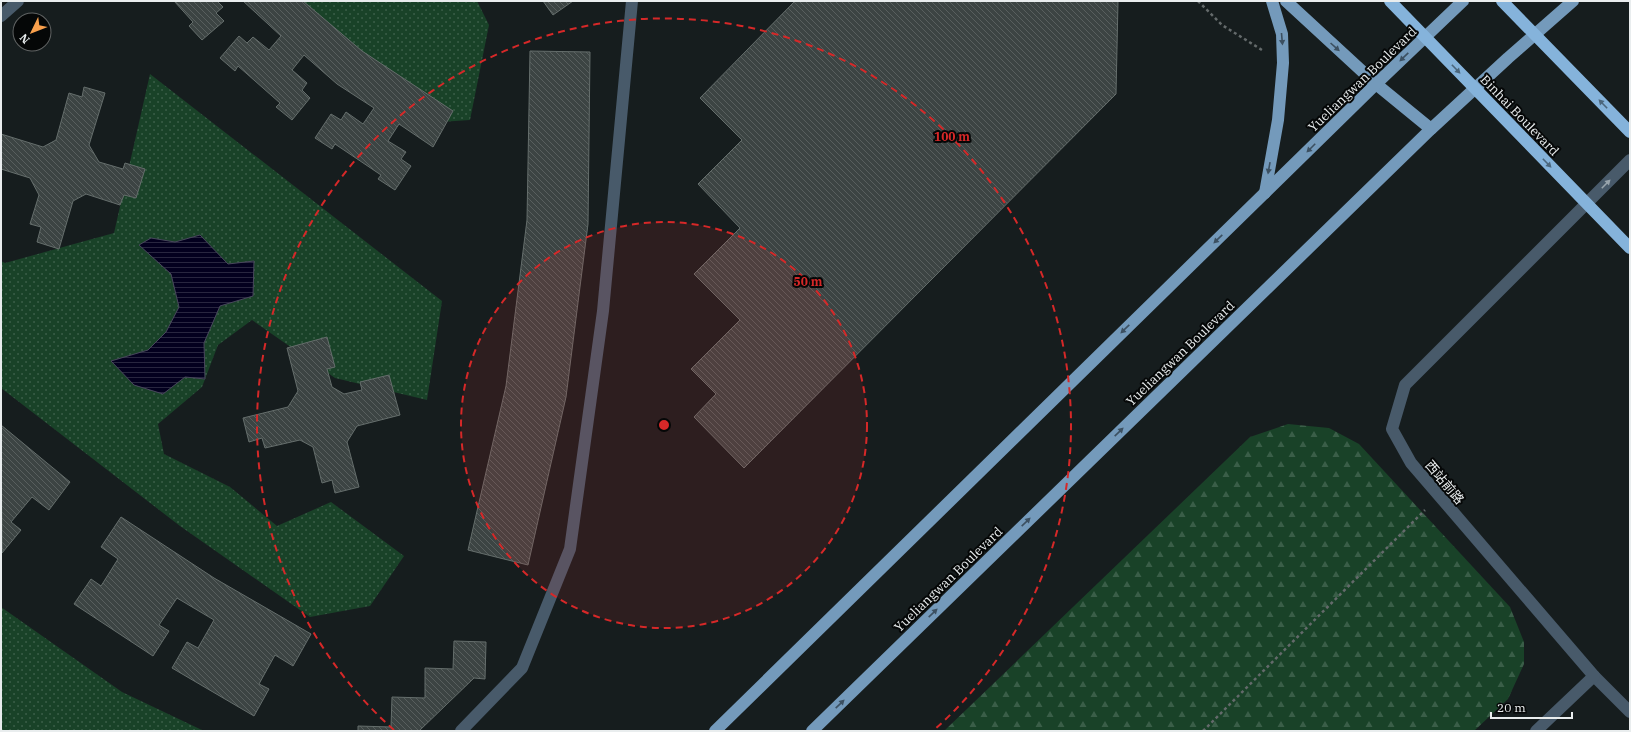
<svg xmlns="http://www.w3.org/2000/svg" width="1631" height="732" viewBox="0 0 1631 732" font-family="'IBM Plex Serif','Noto Sans SC',serif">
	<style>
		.forest { fill: url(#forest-firs) }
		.park { fill: url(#park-dots) }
		.water { fill: url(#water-rules); stroke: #48475c }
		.building { fill: url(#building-back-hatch); stroke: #656e6c }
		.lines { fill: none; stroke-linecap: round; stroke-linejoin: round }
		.path { stroke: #646a6b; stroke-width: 2.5; stroke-dasharray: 3 3; stroke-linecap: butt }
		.lane { stroke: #485a6a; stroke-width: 12 }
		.street { stroke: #485a6a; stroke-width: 12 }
		.primary { stroke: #749abb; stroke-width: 12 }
		.highway { stroke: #85b3db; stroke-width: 12 }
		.oneway { fill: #3c5061 }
		.oneway2 { fill: #4b667c }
		.oneway3 { fill: #98a4ac }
		.ring { fill: none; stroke: #d62828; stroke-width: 2; stroke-dasharray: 7 5 }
		.labels { text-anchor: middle; stroke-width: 4; stroke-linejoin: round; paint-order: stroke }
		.street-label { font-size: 13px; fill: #e9edee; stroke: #050707 }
		.centre { fill: #d62828; stroke: #050707; stroke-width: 2 }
		.ring-label { font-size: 12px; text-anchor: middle; font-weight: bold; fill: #d62828; stroke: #050707; stroke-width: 4; stroke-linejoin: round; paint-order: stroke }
	</style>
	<defs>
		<pattern id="forest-firs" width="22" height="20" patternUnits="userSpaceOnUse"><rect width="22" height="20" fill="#194228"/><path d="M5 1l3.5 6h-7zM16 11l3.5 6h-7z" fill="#3a5e48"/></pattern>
		<pattern id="park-dots" width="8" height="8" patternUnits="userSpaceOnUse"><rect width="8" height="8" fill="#194228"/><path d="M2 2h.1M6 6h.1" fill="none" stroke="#3a5e48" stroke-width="1.8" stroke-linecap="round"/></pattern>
		<pattern id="water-rules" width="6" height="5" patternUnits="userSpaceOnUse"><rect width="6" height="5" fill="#03001e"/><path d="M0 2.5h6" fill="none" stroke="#28263f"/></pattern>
		<pattern id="building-back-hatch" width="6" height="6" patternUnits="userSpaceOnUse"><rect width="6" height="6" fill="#3c4443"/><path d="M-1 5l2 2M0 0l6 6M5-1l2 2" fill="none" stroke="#585f5e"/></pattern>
	</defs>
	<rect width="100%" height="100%" fill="#161d1e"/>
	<!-- forest -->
	<path class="forest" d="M 1288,424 L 1329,428 L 1359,444 L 1510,607 L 1524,642 L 1524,664 L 1508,699 L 1474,731 L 944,731 L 1250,437 Z"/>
	<!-- park -->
	<g class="park">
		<path d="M 270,1 L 477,1 L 489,25 L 470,120 L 440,122 Z"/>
		<path d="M 150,74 L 442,301 L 427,400 L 335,378 L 252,320 L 218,345 L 202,387 L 158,424 L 164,454 L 230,487 L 277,526 L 331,502 L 404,556 L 370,606 L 310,617 L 180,526 L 1,388 L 1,261 L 5,263 L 114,233 Z"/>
		<path d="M 1,607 L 122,692 L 204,731 L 1,731 Z"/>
	</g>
	<!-- water -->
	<path class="water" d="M 200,235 L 228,264 L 254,261 L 253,296 L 220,306 L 204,343 L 205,379 L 185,377 L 163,394 L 134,385 L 111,361 L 148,350 L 166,332 L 179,307 L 171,274 L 139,245 L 151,238 L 175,242 Z"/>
	<!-- building -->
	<g class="building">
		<path d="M 174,1 L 217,1 L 223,7 L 216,13 L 224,21 L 202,40 L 189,26 L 193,22 Z"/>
		<path d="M 243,1 L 303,1 L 362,51 L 453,111 L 433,147 L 399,124 L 388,141 L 406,152 L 401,159 L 411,166 L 395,190 L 378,179 L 381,175 L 335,144 L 332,149 L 315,138 L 331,114 L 341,120 L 346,112 L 363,124 L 374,108 L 337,84 L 304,55 L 292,70 L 307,83 L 302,90 L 310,98 L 292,120 L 276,107 L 280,103 L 238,66 L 235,71 L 220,58 L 239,36 L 247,43 L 253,37 L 269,50 L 281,36 Z"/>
		<path d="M 543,1 L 573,1 L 553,15 Z"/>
		<path d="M 795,1 L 1118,1 L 1116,94 L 744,468 L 694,417 L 716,394 L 691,369 L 740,320 L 694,274 L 740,228 L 698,184 L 742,140 L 700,98 Z"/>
		<path d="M 530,51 L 590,52 L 588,224 L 566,397 L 528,565 L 468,550 L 506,386 L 527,220 Z"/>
		<path d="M 84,87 L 105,93 L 89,145 L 99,162 L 123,169 L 125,163 L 145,169 L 136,198 L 124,195 L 120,205 L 86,194 L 73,201 L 59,249 L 37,242 L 41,227 L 30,224 L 39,195 L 30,178 L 1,169 L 1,134 L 43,147 L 56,140 L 69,93 L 82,97 Z"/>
		<path d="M 327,337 L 335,367 L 327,369 L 332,387 L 344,394 L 362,390 L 360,382 L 389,375 L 400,415 L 357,426 L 347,442 L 359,487 L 335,493 L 332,480 L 322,483 L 313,447 L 300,440 L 265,448 L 262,438 L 249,442 L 243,418 L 288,407 L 298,391 L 287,348 Z"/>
		<path d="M 1,425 L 70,482 L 49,510 L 32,497 L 11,522 L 21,530 L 2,553 Z"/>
		<path d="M 121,517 L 214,578 L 311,634 L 293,666 L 275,655 L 259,684 L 269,689 L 254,716 L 172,668 L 187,642 L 198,648 L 214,620 L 177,598 L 159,625 L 169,631 L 153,656 L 74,604 L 91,579 L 101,586 L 118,559 L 101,547 Z"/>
		<path d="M 454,641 L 486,642 L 485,679 L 474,678 L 419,731 L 358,731 L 358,726 L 391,727 L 392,697 L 425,698 L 425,668 L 453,669 Z"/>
	</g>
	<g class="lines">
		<!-- path -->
		<g class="path">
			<path d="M 1198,1 L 1222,25 L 1262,50"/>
			<path d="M 1203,731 L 1425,510"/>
		</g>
		<!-- lane -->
		<g class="lane">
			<path d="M 1,16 L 18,1"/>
			<path d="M 1594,676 L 1630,712"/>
			<path d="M 461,731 L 522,668 L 570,549 L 603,311 L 632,1"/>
		</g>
		<!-- street -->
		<path class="street" d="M 1536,731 L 1594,676 L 1411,463 L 1392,429 L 1405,385 L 1630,160"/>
		<!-- primary -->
		<g class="primary">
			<path d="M 1286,1 L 1376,84 L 1431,129"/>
			<path d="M 1265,193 L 1278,120 L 1283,63 L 1282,34 L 1272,1"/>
			<path d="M 715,731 L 1376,84 L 1463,1"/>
			<path d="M 812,731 L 1431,129 L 1508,58 L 1573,1"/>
		</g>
		<!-- highway -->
		<g class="highway">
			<path d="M 1390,1 L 1630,248"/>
			<path d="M 1502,1 L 1630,132"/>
		</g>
	</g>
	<!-- one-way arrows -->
	<defs><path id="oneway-solid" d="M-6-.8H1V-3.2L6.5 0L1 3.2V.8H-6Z"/></defs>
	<g class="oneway">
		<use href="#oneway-solid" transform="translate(1282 39) rotate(85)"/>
		<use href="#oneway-solid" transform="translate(1335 47) rotate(42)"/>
		<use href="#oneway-solid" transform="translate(1404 57) rotate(136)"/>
		<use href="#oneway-solid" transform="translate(1311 148) rotate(135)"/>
		<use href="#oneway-solid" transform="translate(1269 168) rotate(100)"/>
		<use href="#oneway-solid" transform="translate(1218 239) rotate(136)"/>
		<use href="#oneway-solid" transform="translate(1125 329) rotate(136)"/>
		<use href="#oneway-solid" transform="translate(1119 432) rotate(-44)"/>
		<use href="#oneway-solid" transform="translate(1026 522) rotate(-44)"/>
		<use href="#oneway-solid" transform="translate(933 613) rotate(-44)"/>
		<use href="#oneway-solid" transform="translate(840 704) rotate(-44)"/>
	</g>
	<g class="oneway2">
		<use href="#oneway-solid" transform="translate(1456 69) rotate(46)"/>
		<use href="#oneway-solid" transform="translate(1603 104) rotate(-134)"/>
		<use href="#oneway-solid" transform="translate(1547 163) rotate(46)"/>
	</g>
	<use class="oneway3" href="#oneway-solid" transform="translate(1606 184) rotate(-45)"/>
	<!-- distance rings -->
	<circle cx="664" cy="425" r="203" fill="#d62828" fill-opacity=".12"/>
	<g class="ring">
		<circle cx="664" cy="425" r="203"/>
		<path d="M394 730A407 407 0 1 1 934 730"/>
	</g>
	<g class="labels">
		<!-- street labels -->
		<g class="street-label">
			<text transform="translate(1362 79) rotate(-44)" y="5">Yueliangwan Boulevard</text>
			<text transform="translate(1520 115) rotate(46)" y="5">Binhai Boulevard</text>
			<text transform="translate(1180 353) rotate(-44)" y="5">Yueliangwan Boulevard</text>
			<text transform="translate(1445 482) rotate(50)" y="5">西站前路</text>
			<text transform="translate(948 579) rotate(-44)" y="5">Yueliangwan Boulevard</text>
		</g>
	</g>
	<circle cx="664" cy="425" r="6" class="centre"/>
	<g class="ring-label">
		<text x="952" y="141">100 m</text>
		<text x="808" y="286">50 m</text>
	</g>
	<!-- border -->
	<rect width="1631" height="732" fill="none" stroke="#e9edee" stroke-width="4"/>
	<!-- north arrow -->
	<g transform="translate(32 32) rotate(227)"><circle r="19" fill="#050707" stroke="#606363"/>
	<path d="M0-3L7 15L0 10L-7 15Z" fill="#f9a04c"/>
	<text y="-6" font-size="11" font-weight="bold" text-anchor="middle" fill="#e9edee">N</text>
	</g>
	<!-- scale -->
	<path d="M1491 712v6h81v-6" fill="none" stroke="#e9edee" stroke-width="2"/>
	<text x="1497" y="712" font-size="12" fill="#e9edee" stroke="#050707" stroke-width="3" paint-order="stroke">20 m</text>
</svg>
